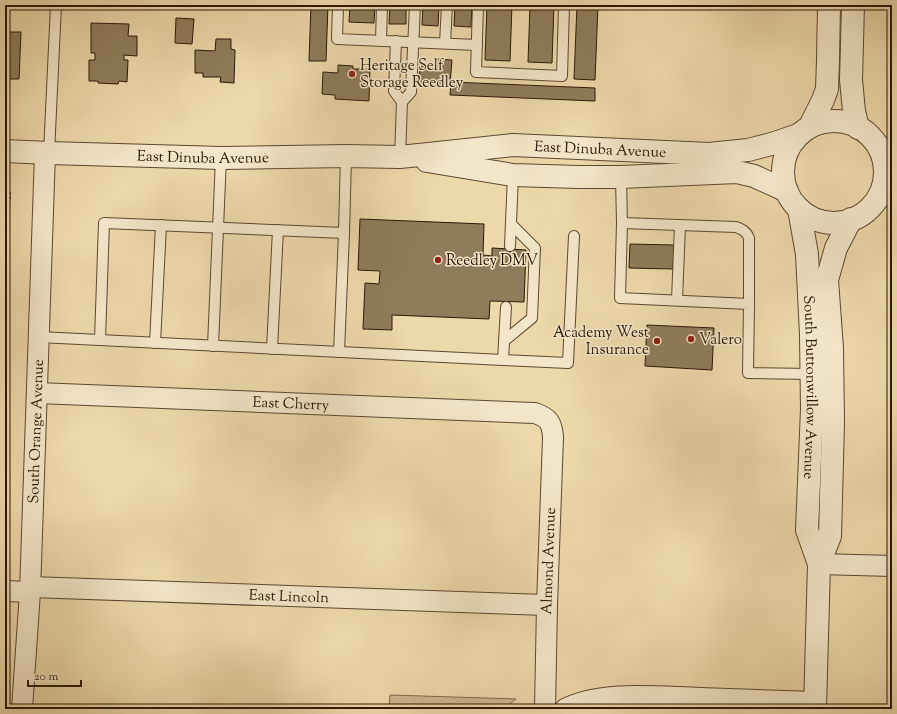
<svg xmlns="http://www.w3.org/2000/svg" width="897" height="714" viewBox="0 0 897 714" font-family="'Sorts Mill Goudy',serif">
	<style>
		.green { fill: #ccb78e; stroke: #7b684a }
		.building { fill: #8f7c5b; stroke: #2a1806 }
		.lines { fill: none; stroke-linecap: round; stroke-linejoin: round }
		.service-casing { stroke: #5b482f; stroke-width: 12 }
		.minor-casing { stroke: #5b482f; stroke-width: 22 }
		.tertiary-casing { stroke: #5b482f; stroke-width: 24 }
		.path { stroke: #2a1806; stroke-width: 2.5; stroke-dasharray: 3 2; stroke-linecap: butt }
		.service { stroke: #f3e6c8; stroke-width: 10 }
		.minor { stroke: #f3e6c8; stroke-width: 20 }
		.tertiary { stroke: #f3e6c8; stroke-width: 22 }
		.poi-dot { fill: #8f2418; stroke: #f3e6c8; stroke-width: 1.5 }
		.labels { text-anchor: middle; stroke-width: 3; stroke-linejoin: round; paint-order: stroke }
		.poi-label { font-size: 15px; fill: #2a1806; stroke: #f3e6c8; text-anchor: start }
		.street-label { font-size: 15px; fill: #2a1806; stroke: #f3e6c8 }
	</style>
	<rect width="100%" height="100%" fill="#edd8aa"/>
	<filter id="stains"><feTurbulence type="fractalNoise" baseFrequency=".005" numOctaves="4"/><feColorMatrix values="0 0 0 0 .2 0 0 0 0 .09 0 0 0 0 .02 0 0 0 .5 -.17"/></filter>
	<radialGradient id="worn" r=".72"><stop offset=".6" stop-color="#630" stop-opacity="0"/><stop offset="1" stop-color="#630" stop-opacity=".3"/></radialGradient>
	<!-- green -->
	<path class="green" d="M 390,695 L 516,699 L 503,709 L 389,709 Z"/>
	<!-- building -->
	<g class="building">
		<path d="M 311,5 L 328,5 L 326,61 L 309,61 Z"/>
		<path d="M 350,5 L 375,5 L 374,23 L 349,22 Z"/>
		<path d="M 390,5 L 406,5 L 406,24 L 389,24 Z"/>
		<path d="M 423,5 L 439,5 L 438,26 L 422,25 Z"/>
		<path d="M 455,5 L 472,5 L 471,27 L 454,26 Z"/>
		<path d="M 487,5 L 512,5 L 510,61 L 485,60 Z"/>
		<path d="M 530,5 L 554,5 L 552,63 L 528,62 Z"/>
		<path d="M 577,5 L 598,5 L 595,80 L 574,79 Z"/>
		<path d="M 176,18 L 194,19 L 192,44 L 175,43 Z"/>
		<path d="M 91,23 L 129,24 L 128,36 L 137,36 L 137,56 L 124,55 L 124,60 L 128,60 L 127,82 L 119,81 L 118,84 L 98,83 L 98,81 L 89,81 L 89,60 L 95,60 L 95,53 L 91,53 Z"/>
		<path d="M 5,32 L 21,32 L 19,79 L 5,79 Z"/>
		<path d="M 216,39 L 231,39 L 231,49 L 235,50 L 234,83 L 220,82 L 221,77 L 203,77 L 203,73 L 195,73 L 195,50 L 215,51 Z"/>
		<path d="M 436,59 L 452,60 L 450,84 L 419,83 L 420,66 L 436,67 Z"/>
		<path d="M 338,65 L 353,66 L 353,69 L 370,69 L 369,101 L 335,99 L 335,95 L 322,94 L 323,72 L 338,73 Z"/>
		<path d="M 451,82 L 595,88 L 595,101 L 450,95 Z"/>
		<path d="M 5,205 L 8,205 L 7,238 L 5,238 Z"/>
		<path d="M 360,219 L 484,224 L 483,255 L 492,256 L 492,248 L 526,250 L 524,302 L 490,301 L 489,319 L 392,315 L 392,330 L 363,329 L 365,283 L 379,284 L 380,271 L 358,270 Z"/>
		<path d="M 630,244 L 674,245 L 673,269 L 629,268 Z"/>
		<path d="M 647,325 L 714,328 L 712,370 L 645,366 Z"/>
	</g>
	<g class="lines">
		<defs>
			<g id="service">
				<path d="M 338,5 L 337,39 L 477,45"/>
				<path d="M 478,5 L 476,72 L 562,76 L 564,5"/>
				<path d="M 381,41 L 382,5"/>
				<path d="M 396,41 L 394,91 L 402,102 L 400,157"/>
				<path d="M 445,43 L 447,5"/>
				<path d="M 402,102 L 411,92 L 415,5"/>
				<path d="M 49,153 L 56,5"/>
				<path d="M 621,177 L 622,223 L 620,298 L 749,304 L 748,373 L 811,374"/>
				<path d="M 622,223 L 736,227 C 742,229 746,231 749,238 L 749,304"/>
				<path d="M 510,246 L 513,175"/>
				<path d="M 677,300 L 680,225"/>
				<path d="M 39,337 L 503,360 L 568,363 L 574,236"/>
				<path d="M 100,340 L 104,223 L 344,233 L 346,156"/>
				<path d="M 504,341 L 532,318 L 535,248 L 511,224"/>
				<path d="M 155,343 L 161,225"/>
				<path d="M 213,346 L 221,158"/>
				<path d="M 272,349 L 278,230"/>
				<path d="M 339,352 L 344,233"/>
				<path d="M 503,360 L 506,307"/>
			</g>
			<g id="minor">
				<path id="s1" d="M 37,393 L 535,413 C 549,418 552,423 553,437 L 547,605 L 545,709"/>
				<path d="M 819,564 L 892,566"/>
				<path id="s2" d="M 30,587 L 547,605"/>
				<path d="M 5,591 L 30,592"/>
				<path id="s3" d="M 22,709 L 30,592 L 45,153"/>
				<path d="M 565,709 C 602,690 659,697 700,698 C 738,699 777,701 815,702"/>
			</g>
			<g id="tertiary">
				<path d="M 853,5 L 851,80 L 854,111 L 858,128"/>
				<circle cx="834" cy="172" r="51"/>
				<path d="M 810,126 L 823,100 L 827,89 L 828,60 L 829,5"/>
				<path id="s4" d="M 5,151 L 49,153 L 221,158 L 346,156 L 400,157 L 513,145 L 709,154 L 748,150 L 775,143 L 798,135"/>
				<path d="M 427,161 L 513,175 L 578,177 L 621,177 L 737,172 L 754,176 L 787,191"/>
				<path id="s5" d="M 799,209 L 807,254 L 811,335 L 812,409 L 807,530 L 819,564"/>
				<path d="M 815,709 L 819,564 L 830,536 L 833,423 L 832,348 L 827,280 L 836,248 L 851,219"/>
			</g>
		</defs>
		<!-- service casing -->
		<use href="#service" class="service-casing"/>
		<!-- minor casing -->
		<use href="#minor" class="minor-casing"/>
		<!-- tertiary casing -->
		<use href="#tertiary" class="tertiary-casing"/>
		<!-- path -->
		<g class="path">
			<path d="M 5,189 L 8,190 L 10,194 L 8,212"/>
			<path d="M 5,256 L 7,252 L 8,233"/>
			<path d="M 5,559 L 8,559"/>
		</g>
		<!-- service -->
		<use href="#service" class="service"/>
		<!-- minor -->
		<use href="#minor" class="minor"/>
		<!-- tertiary -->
		<use href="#tertiary" class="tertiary"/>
	</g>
	<!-- markers -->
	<g class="poi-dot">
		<circle cx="352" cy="74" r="4"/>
		<circle cx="438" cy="260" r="4"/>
		<circle cx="691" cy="339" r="4"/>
		<circle cx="657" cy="341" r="4"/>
	</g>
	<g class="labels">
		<!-- poi labels -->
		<g class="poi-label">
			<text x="360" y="70">Heritage Self<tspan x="360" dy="17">Storage Reedley</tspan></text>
			<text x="446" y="265">Reedley DMV</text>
			<text x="649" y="337" text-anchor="end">Academy West<tspan x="649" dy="17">Insurance</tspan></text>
			<text x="699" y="344">Valero</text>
		</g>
		<!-- street labels -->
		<g class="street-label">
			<text dy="5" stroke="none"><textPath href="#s4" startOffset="596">East Dinuba Avenue</textPath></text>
			<text dy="5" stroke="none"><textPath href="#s4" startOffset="198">East Dinuba Avenue</textPath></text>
			<text dy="5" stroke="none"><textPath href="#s5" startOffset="179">South Buttonwillow Avenue</textPath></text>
			<text dy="5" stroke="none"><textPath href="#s1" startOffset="254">East Cherry</textPath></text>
			<text dy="5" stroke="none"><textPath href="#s3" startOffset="278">South Orange Avenue</textPath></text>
			<text transform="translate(548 561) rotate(-88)" y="5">Almond Avenue</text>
			<text dy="5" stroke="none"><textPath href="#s2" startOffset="259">East Lincoln</textPath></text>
		</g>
	</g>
	<!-- margin -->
	<rect width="897" height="714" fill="none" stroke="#edd8aa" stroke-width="20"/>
	<rect x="6" y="6" width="885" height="702" fill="none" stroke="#2a1806" stroke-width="2"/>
	<rect x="10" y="10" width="877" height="694" fill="none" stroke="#2a1806"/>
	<!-- scale -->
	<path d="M28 680v6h53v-6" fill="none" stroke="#2a1806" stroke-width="2"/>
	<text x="34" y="680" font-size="12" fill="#2a1806" stroke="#f3e6c8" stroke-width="3" paint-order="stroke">20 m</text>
	<rect width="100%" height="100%" filter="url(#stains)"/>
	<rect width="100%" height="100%" fill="url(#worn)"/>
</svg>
